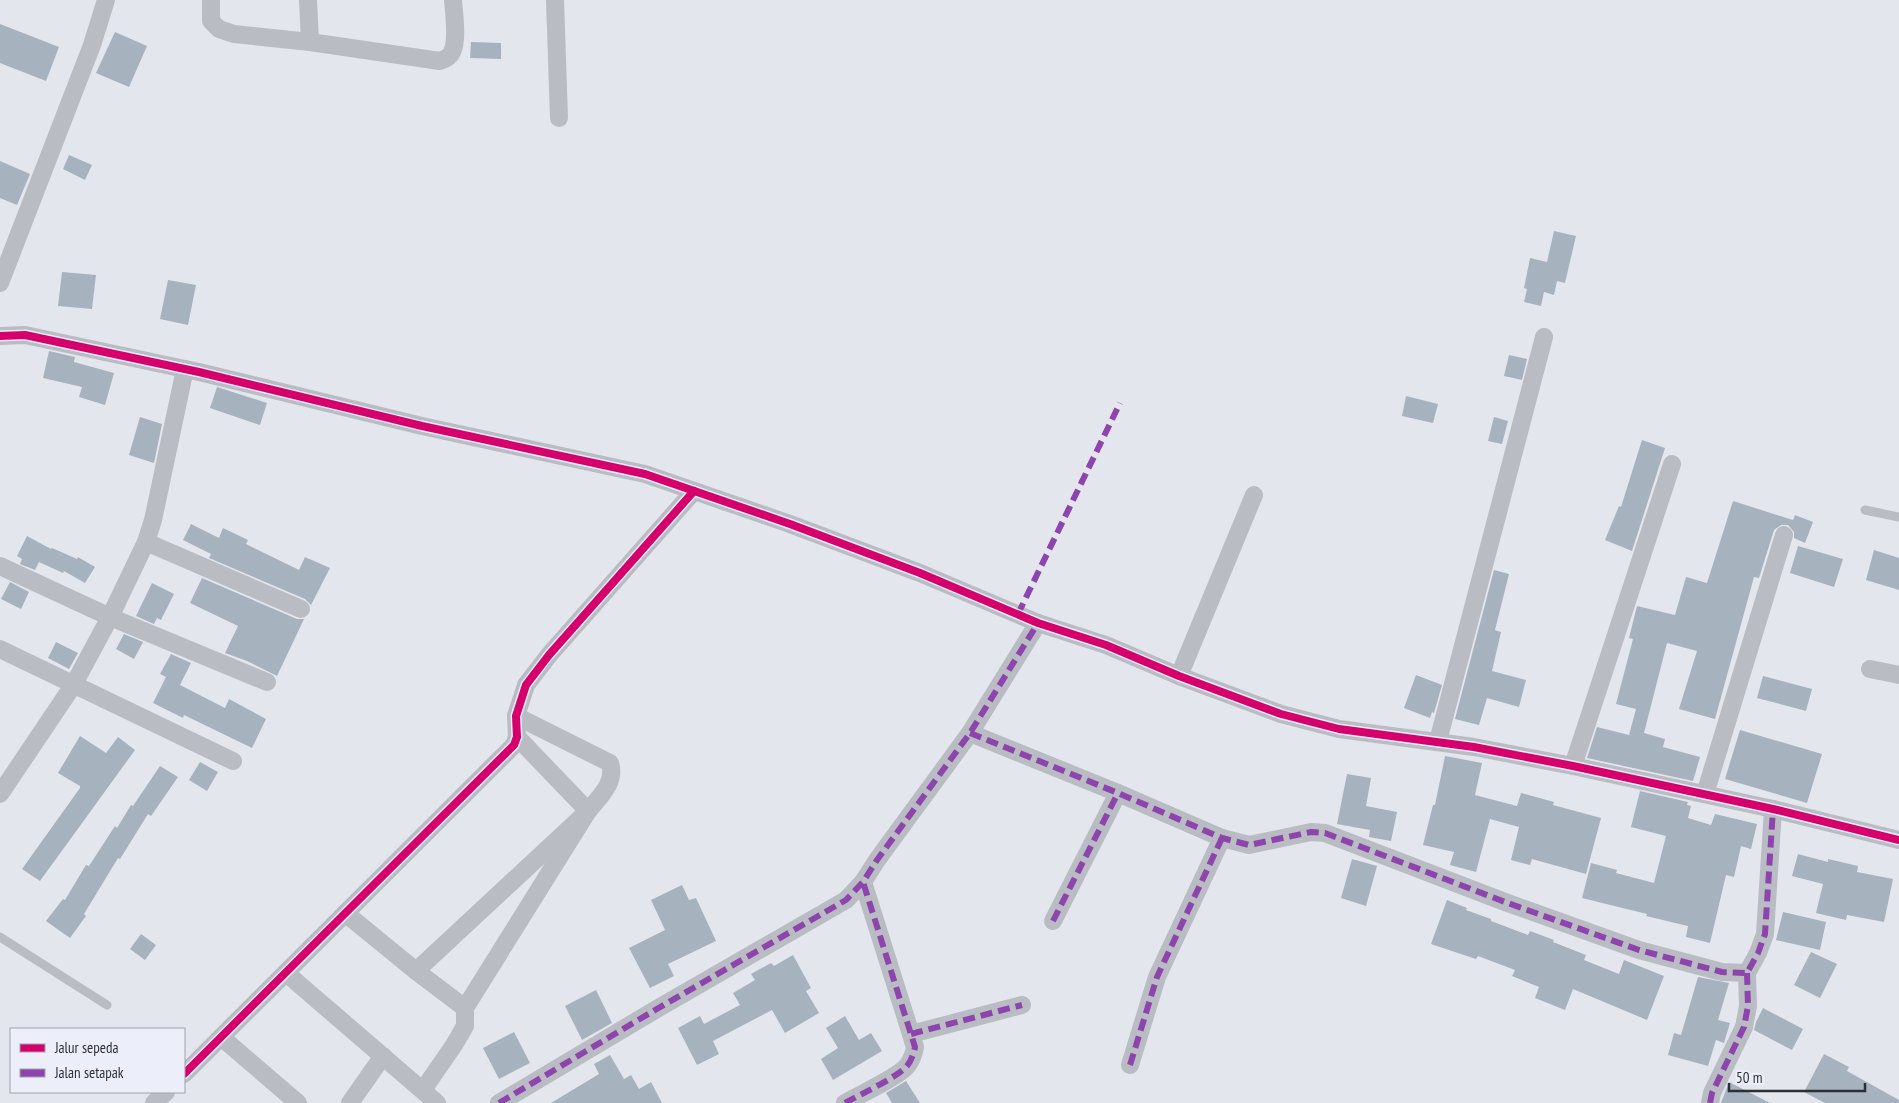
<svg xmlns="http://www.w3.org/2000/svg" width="1899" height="1103" viewBox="0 0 1899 1103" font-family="'PT Sans Narrow',sans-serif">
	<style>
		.building { fill: #a7b2bf }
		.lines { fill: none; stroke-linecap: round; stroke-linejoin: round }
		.lane { stroke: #babcc3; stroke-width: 9 }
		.street { stroke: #babcc3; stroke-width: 18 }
		.quiet { stroke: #8e44ad; stroke-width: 6; stroke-dasharray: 12 6; stroke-linecap: butt }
		.cycleway-casing { stroke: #eceef9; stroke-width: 11 }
		.cycleway { stroke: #d6006c; stroke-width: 8 }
	</style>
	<rect width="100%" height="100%" fill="#e4e6ed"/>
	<!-- building -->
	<g class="building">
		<path d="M 0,24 L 59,47 L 46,81 L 0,63 Z"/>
		<path d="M 115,32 L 147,46 L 129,87 L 96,73 Z"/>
		<path d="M 471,42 L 501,43 L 501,59 L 470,58 Z"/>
		<path d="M 69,155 L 92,165 L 85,180 L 63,169 Z"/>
		<path d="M 0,161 L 30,174 L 17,205 L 0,198 Z"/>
		<path d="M 1554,231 L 1576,236 L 1565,283 L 1557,281 L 1554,295 L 1544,292 L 1541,306 L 1524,302 L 1527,289 L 1524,288 L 1530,258 L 1547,262 Z"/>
		<path d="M 62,272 L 96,275 L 92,309 L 58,306 Z"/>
		<path d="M 168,280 L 196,285 L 188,325 L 160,319 Z"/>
		<path d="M 49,351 L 75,357 L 74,362 L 114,373 L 105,405 L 79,397 L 82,387 L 43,378 Z"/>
		<path d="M 1509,355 L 1527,359 L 1522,380 L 1504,376 Z"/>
		<path d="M 217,387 L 267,403 L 260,425 L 210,408 Z"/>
		<path d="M 1406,396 L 1438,404 L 1433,423 L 1402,416 Z"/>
		<path d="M 140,417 L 162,424 L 154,463 L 129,455 Z"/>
		<path d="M 1494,417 L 1508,421 L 1502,444 L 1488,441 Z"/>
		<path d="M 1642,440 L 1665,448 L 1632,551 L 1605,540 L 1619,506 L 1621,507 Z"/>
		<path d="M 1733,501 L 1793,520 L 1795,515 L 1813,522 L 1805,543 L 1794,538 L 1794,532 L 1788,525 L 1781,525 L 1774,530 L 1759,578 L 1754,577 L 1715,719 L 1679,709 L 1697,651 L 1667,643 L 1644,733 L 1665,739 L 1663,747 L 1700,757 L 1693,781 L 1587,758 L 1597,727 L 1629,735 L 1636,709 L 1616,704 L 1633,639 L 1629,638 L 1637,606 L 1675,615 L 1686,577 L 1707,583 Z"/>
		<path d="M 191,524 L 219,538 L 223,528 L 248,540 L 246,544 L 299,570 L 305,557 L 330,568 L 311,605 L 305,599 L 209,558 L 211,554 L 183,540 Z"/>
		<path d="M 27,536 L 51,549 L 52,548 L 77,559 L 78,557 L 95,567 L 85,583 L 64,571 L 63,573 L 39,562 L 35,570 L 20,564 L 22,559 L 17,556 Z"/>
		<path d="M 1798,546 L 1843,559 L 1834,587 L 1790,573 Z"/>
		<path d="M 1874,550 L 1899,558 L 1899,590 L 1866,580 Z"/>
		<path d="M 1494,570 L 1509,574 L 1495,630 L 1501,632 L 1492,671 L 1526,680 L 1519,707 L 1487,698 L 1479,725 L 1455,719 Z"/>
		<path d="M 202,578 L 297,619 L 304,619 L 277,676 L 247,661 L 225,653 L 238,626 L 190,603 Z"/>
		<path d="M 10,582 L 29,592 L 21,609 L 1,599 Z"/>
		<path d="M 152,583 L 174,594 L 161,620 L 157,618 L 154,624 L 136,616 Z"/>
		<path d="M 124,634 L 143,642 L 134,659 L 116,649 Z"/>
		<path d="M 56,642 L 78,653 L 69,669 L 48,658 Z"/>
		<path d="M 171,654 L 191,663 L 180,685 L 225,708 L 229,699 L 266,719 L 252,748 L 184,715 L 183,718 L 153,703 L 166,677 L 160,674 Z"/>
		<path d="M 1416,675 L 1442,685 L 1434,713 L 1432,712 L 1430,718 L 1404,708 Z"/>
		<path d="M 1763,676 L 1812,689 L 1806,711 L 1757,698 Z"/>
		<path d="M 1740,730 L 1822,754 L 1807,803 L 1725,779 Z"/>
		<path d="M 80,736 L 106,753 L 118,737 L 135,750 L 40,881 L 22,869 L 80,788 L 80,786 L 58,773 Z"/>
		<path d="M 1445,756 L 1482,763 L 1475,795 L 1517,806 L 1521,793 L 1554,802 L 1553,805 L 1601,818 L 1586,874 L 1532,859 L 1530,865 L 1511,860 L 1519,827 L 1490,819 L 1476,872 L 1450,865 L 1454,852 L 1423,845 L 1433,805 L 1435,805 Z"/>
		<path d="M 200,762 L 218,772 L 207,791 L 189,780 Z"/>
		<path d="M 160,766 L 178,777 L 151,816 L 148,814 L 120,859 L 118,858 L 84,914 L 86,916 L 70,938 L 46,921 L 63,899 L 65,900 L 86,865 L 89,866 L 115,826 L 117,828 L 131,805 L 133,806 Z"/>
		<path d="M 1347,774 L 1371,778 L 1366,806 L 1397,812 L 1391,841 L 1369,837 L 1370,830 L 1337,824 Z"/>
		<path d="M 1640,791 L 1688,802 L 1687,805 L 1691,806 L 1688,818 L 1711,825 L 1715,814 L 1757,824 L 1751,849 L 1741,846 L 1734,877 L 1726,875 L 1710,943 L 1686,937 L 1688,926 L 1646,916 L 1647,914 L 1582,898 L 1591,863 L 1617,870 L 1616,873 L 1654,883 L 1666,836 L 1631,827 Z"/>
		<path d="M 1798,854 L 1828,862 L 1828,859 L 1858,866 L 1857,872 L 1893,879 L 1884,922 L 1847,915 L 1846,920 L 1816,913 L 1823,884 L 1792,876 Z"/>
		<path d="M 1352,859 L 1377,866 L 1366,906 L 1341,898 Z"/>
		<path d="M 682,885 L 689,900 L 696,898 L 716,941 L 668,964 L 674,976 L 650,988 L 629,948 L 665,930 L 651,900 Z"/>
		<path d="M 1447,900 L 1467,908 L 1466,910 L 1491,919 L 1491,921 L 1528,935 L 1530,931 L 1554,940 L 1553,942 L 1586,955 L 1584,960 L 1619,974 L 1624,960 L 1664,976 L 1647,1020 L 1573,989 L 1565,1010 L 1535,998 L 1539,987 L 1512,976 L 1515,970 L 1478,956 L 1476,959 L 1431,944 Z"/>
		<path d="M 1783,912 L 1826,922 L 1820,950 L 1776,940 Z"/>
		<path d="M 141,934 L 156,945 L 145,960 L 130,949 Z"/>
		<path d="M 1811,952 L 1837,964 L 1820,998 L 1794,985 Z"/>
		<path d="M 793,955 L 811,988 L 806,991 L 819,1013 L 785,1033 L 772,1010 L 713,1041 L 719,1054 L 697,1065 L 678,1028 L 700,1016 L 704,1024 L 740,1005 L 733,993 L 755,980 L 751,974 L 771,963 L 774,966 Z"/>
		<path d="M 1698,977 L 1729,983 L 1718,1020 L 1730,1023 L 1724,1043 L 1716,1040 L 1708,1066 L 1668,1055 L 1674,1033 L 1681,1035 Z"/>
		<path d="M 596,990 L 612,1023 L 582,1040 L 565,1006 Z"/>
		<path d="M 1763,1008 L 1803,1029 L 1792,1050 L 1754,1030 L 1756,1022 Z"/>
		<path d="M 845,1016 L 859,1040 L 871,1033 L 882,1051 L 833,1080 L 821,1059 L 838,1048 L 826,1028 Z"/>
		<path d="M 514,1032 L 530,1063 L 499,1079 L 483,1048 Z"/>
		<path d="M 1824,1054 L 1849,1067 L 1847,1071 L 1899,1100 L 1899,1103 L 1825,1103 L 1804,1092 Z"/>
		<path d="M 610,1055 L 624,1079 L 631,1075 L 639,1089 L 651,1082 L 662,1103 L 551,1103 L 599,1074 L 594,1064 Z"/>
		<path d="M 906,1081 L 920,1103 L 892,1103 L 886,1093 Z"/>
		<path d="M 1729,1082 L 1770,1103 L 1721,1103 Z"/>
	</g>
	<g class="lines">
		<!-- lane -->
		<g class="lane">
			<path d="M 1865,510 L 1899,517"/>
			<path d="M 0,937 L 107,1005"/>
		</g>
		<!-- street -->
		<g class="street">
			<path d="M 211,0 L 211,21 L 219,29 L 234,34 L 310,42 L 440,61 C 445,59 450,57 452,52 C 458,40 454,13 453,0"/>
			<path d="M 308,0 L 310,42"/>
			<path d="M 555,0 L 559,118"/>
			<path d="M 0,283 L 92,45 L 106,0"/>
			<path d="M 0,336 L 25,335 L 199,372 L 422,426 L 645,474 L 790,524 L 920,573 L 1038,623 L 1106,645 L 1179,676 L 1281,714 L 1339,729 L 1474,747 L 1573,766 L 1773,809 L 1899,840"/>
			<path d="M 146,542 L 301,609"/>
			<path d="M 0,566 L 110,617 L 267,682"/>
			<path d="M 0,649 L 233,761"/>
			<path d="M 1870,669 L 1899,675"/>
			<path d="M 1179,676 L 1254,495"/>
			<path d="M 970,733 L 1118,793 L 1222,838 L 1249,845 L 1311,832 L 1325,833 L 1505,902 L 1639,950 L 1722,972 L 1747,973 L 1758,953 L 1765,934 L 1773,809"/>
			<path d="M 1438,741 L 1544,337"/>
			<path d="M 1573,766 L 1672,464"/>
			<path d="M 0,794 L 74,684 L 110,617 L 146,542 L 153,520 L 185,369"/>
			<path d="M 1705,794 L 1784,535"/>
			<path d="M 345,913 L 416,971 L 465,1008"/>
			<path d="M 1053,921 L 1118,793"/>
			<path d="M 416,971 L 588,811 L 517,737"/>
			<path d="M 286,973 L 437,1103"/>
			<path d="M 911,1034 L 1022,1005"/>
			<path d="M 221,1037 L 298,1103"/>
			<path d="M 1130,1065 L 1157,977 L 1222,838"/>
			<path d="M 184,1074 L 514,745 L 517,737 L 516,716 L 526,685 L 549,655 L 694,491"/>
			<path d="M 423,1090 L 454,1045 L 465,1026 L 465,1008 L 588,811 C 600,796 616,783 610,763 L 516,716"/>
			<path d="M 154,1103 L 166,1092"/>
			<path d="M 350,1103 L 383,1056"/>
			<path d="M 499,1103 L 655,1010 L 846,900 L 863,882 L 877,860 L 970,733 L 1038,623"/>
			<path d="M 845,1103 C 859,1095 898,1077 907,1066 C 911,1061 914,1053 915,1047 L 863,882"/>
			<path d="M 1710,1103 L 1712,1093 L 1744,1027 L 1748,1006 L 1747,973"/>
		</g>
		<!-- quiet -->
		<g class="quiet">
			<path d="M 1018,614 L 1120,403"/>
			<path d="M 970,733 L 1118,793 L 1222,838 L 1249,845 L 1311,832 L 1325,833 L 1505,902 L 1639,950 L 1722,972 L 1747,973 L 1758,953 L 1765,934 L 1773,809"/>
			<path d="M 1053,921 L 1118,793"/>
			<path d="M 911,1034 L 1022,1005"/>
			<path d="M 1130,1065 L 1157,977 L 1222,838"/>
			<path d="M 499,1103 L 655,1010 L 846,900 L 863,882 L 877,860 L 970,733 L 1038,623"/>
			<path d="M 845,1103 C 859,1095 898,1077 907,1066 C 911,1061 914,1053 915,1047 L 863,882"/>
			<path d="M 1710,1103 L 1712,1093 L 1744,1027 L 1748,1006 L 1747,973"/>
		</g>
		<defs>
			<g id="cycleway">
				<path d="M 0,336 L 25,335 L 199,372 L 422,426 L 645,474 L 790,524 L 920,573 L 1038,623 L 1106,645 L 1179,676 L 1281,714 L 1339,729 L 1474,747 L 1573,766 L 1773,809 L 1899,840"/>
				<path d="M 184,1074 L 514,745 L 517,737 L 516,716 L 526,685 L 549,655 L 694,491"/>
			</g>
		</defs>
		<!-- cycleway casing -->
		<use href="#cycleway" class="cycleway-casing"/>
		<!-- cycleway -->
		<use href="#cycleway" class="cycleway"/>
	</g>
	<!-- legend -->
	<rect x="10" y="1028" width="175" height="65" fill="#eceef9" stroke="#9fa2ab"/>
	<rect x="20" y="1044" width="25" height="8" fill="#d6006c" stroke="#9fa2ab"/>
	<text x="55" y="1053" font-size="15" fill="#2b3037">Jalur sepeda</text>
	<rect x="20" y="1069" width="25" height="8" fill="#8e44ad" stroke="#9fa2ab"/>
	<text x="55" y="1078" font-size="15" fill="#2b3037">Jalan setapak</text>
	<!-- scale -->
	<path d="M1729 1083v8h136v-8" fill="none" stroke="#2b3037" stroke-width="2.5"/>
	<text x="1736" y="1083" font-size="15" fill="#2b3037" stroke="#eceef9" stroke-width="4" paint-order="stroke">50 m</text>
</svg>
